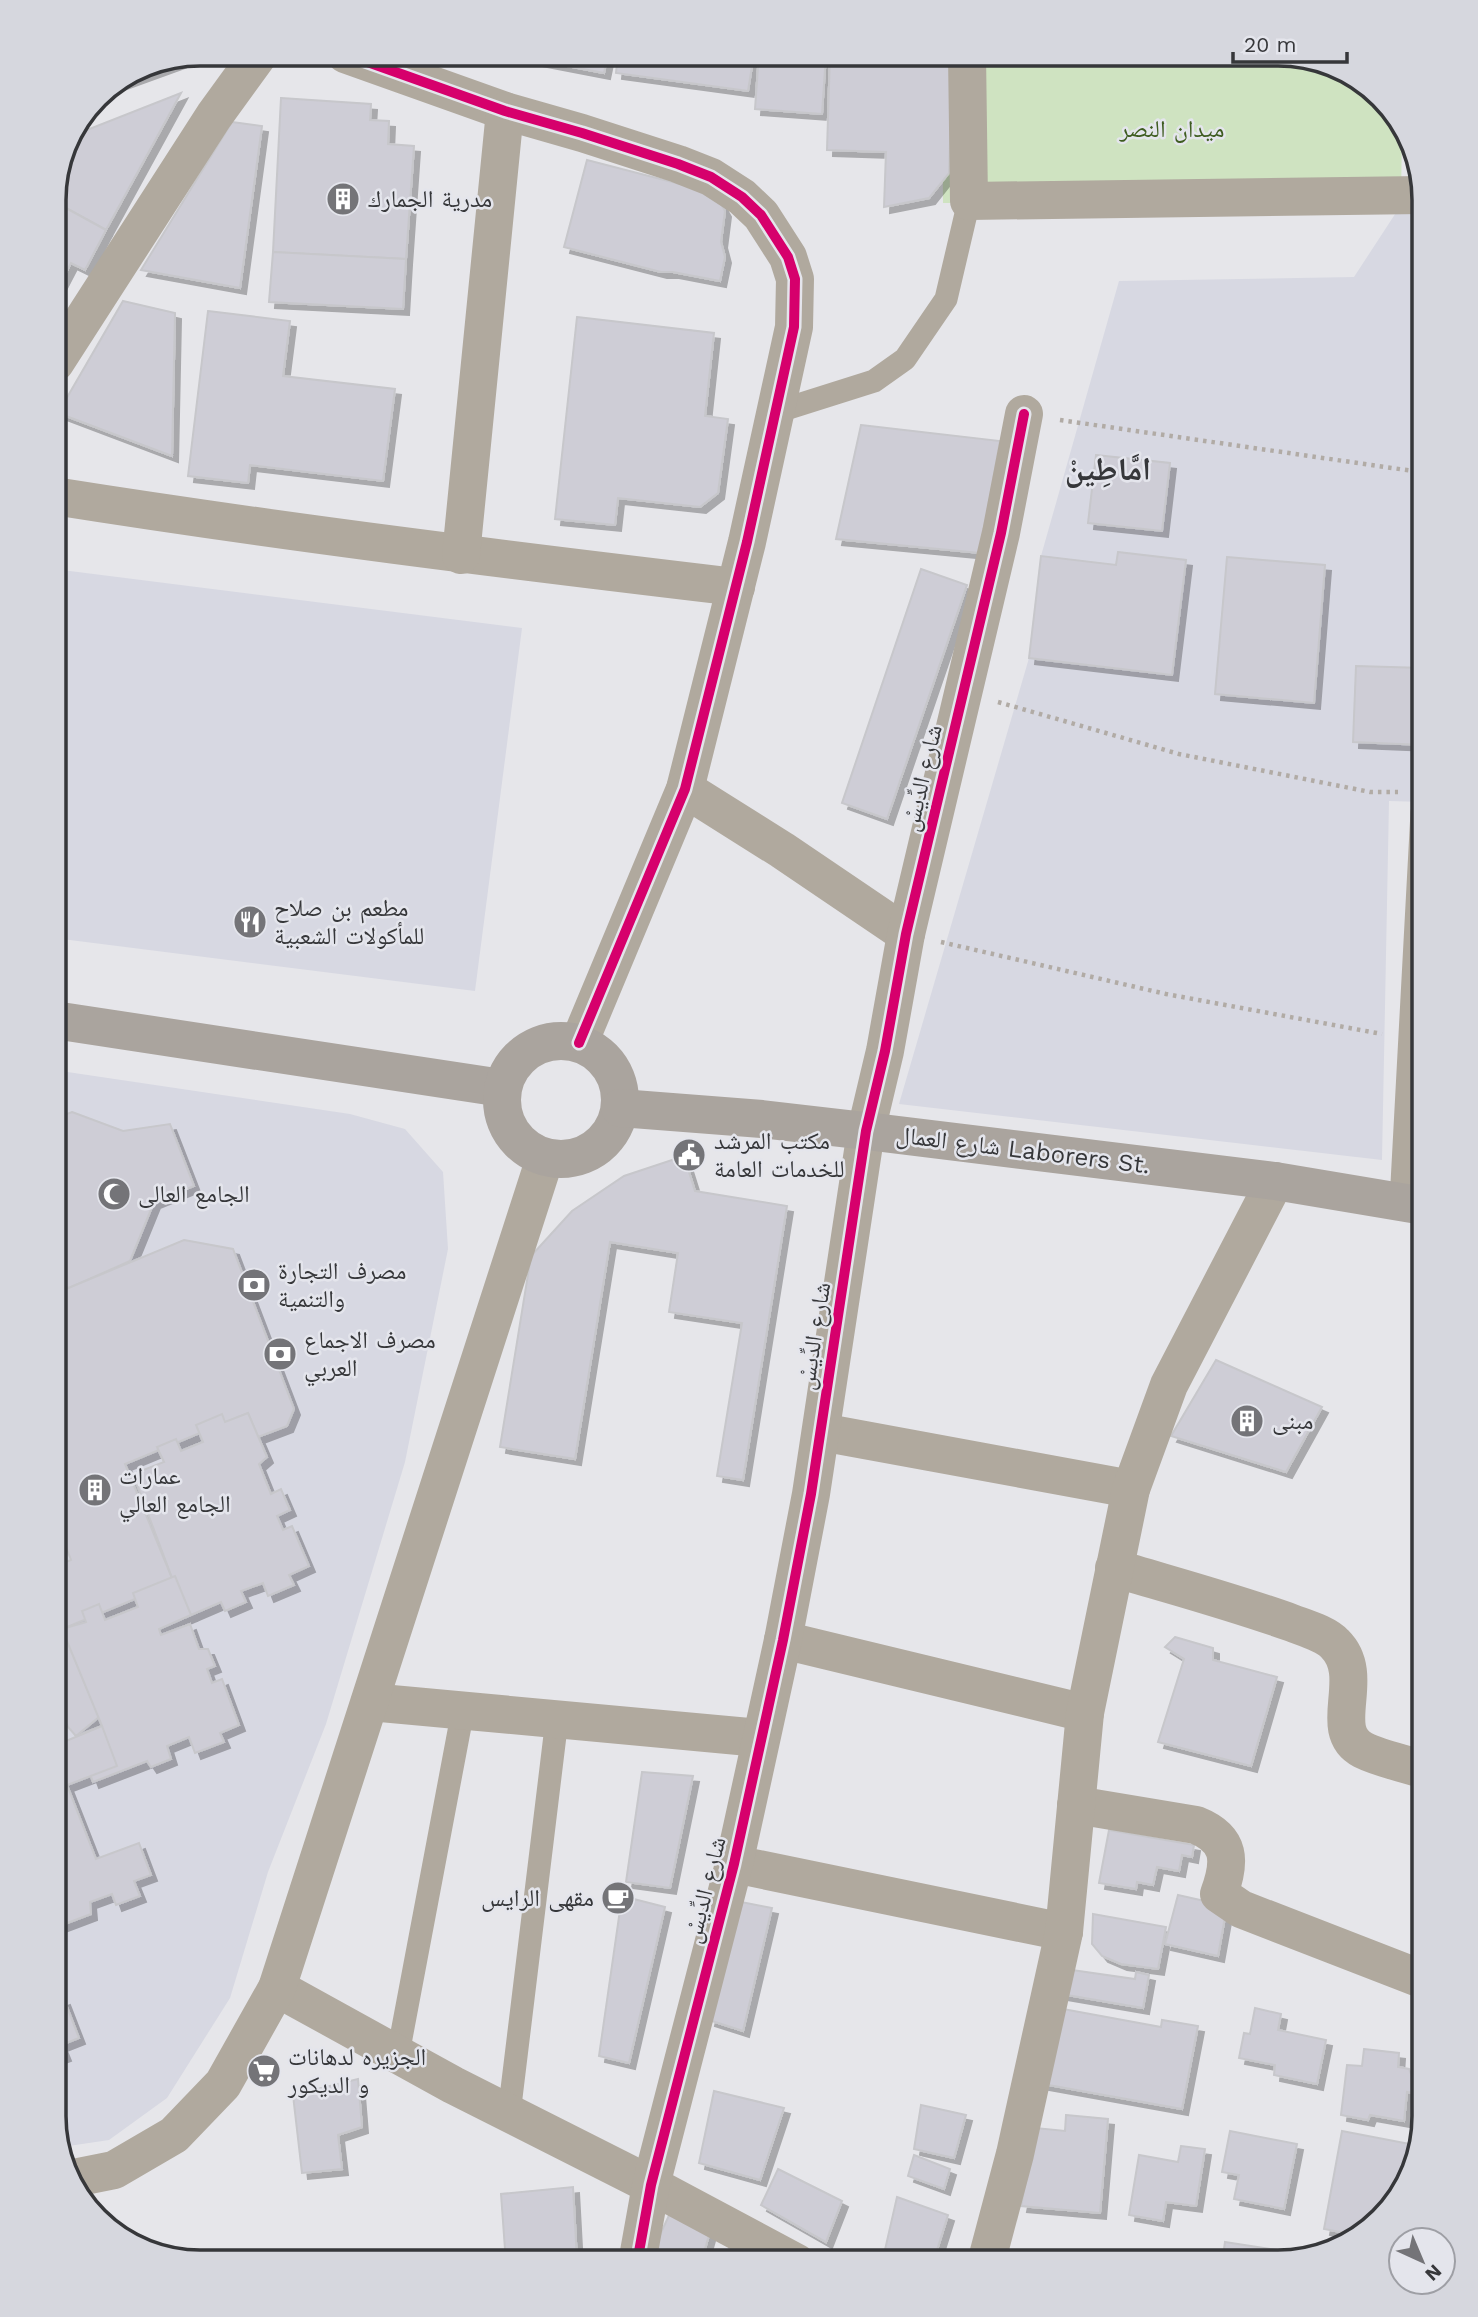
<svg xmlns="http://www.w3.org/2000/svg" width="1478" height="2317" viewBox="0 0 1478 2317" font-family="'Work Sans','Noto Naskh Arabic',sans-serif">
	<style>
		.built { fill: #d7d8e2 }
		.green { fill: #cfe3c1 }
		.building { fill: #cecdd6; stroke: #c7c7cb; stroke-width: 2; filter: url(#shadow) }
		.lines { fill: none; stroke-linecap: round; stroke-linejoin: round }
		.path { stroke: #b1aba5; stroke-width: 4.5; stroke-dasharray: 3.5 5; stroke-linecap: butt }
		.service { stroke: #b0a99e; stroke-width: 23 }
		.minor { stroke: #b0a99e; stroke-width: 38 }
		.tertiary { stroke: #b0a99e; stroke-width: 38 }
		.primary { stroke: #aaa49e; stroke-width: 38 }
		.cycleway-casing { stroke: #e4e5ec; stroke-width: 15 }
		.cycleway { stroke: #d6006c; stroke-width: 10 }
		.labels { text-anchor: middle; stroke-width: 5; stroke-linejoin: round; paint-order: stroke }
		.park-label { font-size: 24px; fill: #3e5c20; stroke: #e4e5ec }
		.poi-label { font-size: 24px; fill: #36373a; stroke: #e4e5ec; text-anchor: start }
		.street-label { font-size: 24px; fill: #36373a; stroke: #e4e5ec }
		.district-label { font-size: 32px; font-weight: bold; fill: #36373a; stroke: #e4e5ec }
		.rim { fill: none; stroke: #36373a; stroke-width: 3.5 }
	</style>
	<defs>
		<filter id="shadow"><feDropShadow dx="6" dy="6" stdDeviation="0" flood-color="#0004"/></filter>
	</defs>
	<rect width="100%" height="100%" fill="#e6e6ea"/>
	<!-- built -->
	<g class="built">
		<path d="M 1418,179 L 1424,201 L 1424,802 L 1389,801 L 1382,1160 L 899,1104 L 1029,658 L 1041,556 L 1119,281 L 1354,277 Z"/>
		<path d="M 54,569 L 522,628 L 475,991 L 54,938 Z"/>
		<path d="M 54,1070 L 350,1114 L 405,1129 L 443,1172 L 448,1249 L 405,1462 L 326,1724 L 268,1872 L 230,1998 L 167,2098 L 109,2140 L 62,2147 L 54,2116 Z"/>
	</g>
	<!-- green -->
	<path class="green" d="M 942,54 L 1287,55 L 1359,79 L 1402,128 L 1401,202 L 943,203 Z"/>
	<!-- building -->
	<g class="building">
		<path d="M 505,54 L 608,54 L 604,73 Z"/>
		<path d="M 618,54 L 754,54 L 748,91 L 616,73 Z"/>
		<path d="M 759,54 L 826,54 L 822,114 L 755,109 Z"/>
		<path d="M 830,54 L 953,54 L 949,173 L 929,198 L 884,207 L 886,152 L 827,150 Z"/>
		<path d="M 198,55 L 118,84 L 145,65 Z"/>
		<path d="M 181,93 L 106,230 L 55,202 L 55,192 L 69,137 Z"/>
		<path d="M 281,98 L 371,104 L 370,120 L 389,121 L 388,144 L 414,146 L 406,259 L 273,252 Z"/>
		<path d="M 232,122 L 262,126 L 240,288 L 141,270 Z"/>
		<path d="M 587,160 L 715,193 L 725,211 L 721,242 L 725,257 L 720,281 L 673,272 L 661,272 L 564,247 Z"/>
		<path d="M 55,202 L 106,230 L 85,270 L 71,263 L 55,294 Z"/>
		<path d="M 273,252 L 406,259 L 403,309 L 269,302 Z"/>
		<path d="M 123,301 L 175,313 L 172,456 L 58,413 Z"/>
		<path d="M 208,311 L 290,321 L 283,376 L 395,389 L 383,481 L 250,465 L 248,483 L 188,476 Z"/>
		<path d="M 577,317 L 714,333 L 705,416 L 728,419 L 718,493 L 700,507 L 618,498 L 615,525 L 555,519 Z"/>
		<path d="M 861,425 L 1000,441 L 980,553 L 836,539 Z"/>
		<path d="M 1096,455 L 1170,463 L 1162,531 L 1088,523 Z"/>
		<path d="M 1118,552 L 1186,560 L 1172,675 L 1029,658 L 1041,556 L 1116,565 Z"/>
		<path d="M 1227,557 L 1325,565 L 1314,703 L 1215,694 Z"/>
		<path d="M 921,569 L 967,585 L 887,819 L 842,803 Z"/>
		<path d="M 1356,666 L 1424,668 L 1424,745 L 1353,742 Z"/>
		<path d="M 72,1112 L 123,1131 L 170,1124 L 194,1186 L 154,1202 L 130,1261 L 69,1288 L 54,1283 L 54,1119 Z"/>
		<path d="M 684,1156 L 695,1191 L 787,1206 L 743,1480 L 717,1476 L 742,1323 L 669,1312 L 678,1253 L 610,1242 L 575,1459 L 500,1447 L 531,1256 L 572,1211 L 624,1176 Z"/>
		<path d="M 184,1240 L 233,1249 L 294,1409 L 287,1426 L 258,1437 L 248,1413 L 125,1464 L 174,1583 L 62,1629 L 99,1717 L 76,1736 L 68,1727 L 54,1697 L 54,1602 L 62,1595 L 54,1576 L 54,1567 L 71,1560 L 54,1516 L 54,1294 Z"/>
		<path d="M 1216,1360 L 1322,1407 L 1286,1472 L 1171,1436 Z"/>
		<path d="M 248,1413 L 267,1457 L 259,1464 L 271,1494 L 281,1489 L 290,1510 L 277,1516 L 283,1530 L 292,1526 L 309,1566 L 289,1575 L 294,1585 L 268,1596 L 263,1583 L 241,1591 L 246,1602 L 225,1611 L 221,1602 L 191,1615 L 174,1583 L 133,1474 L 164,1462 L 157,1447 L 176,1439 L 181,1451 L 203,1442 L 196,1425 L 222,1414 L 225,1422 Z"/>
		<path d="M 175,1576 L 191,1615 L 159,1629 L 161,1635 L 190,1624 L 199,1649 L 208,1649 L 215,1666 L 207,1669 L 212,1683 L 222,1679 L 239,1725 L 220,1733 L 224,1742 L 195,1753 L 189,1737 L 167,1746 L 171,1759 L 151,1767 L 147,1761 L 93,1782 L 76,1736 L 102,1726 L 62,1629 L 86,1622 L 82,1611 L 99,1604 L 105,1620 L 138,1607 L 133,1593 Z"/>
		<path d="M 1175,1637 L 1213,1648 L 1213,1660 L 1277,1677 L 1251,1766 L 1158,1742 L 1184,1659 L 1165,1647 Z"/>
		<path d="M 102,1726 L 117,1766 L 67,1785 L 96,1859 L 139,1843 L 151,1875 L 134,1881 L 140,1896 L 116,1905 L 112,1894 L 90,1902 L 91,1914 L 54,1928 L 54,1746 Z"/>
		<path d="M 642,1772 L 693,1776 L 670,1888 L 626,1882 Z"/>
		<path d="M 1109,1830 L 1194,1845 L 1192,1857 L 1182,1855 L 1179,1871 L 1157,1867 L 1153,1885 L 1137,1882 L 1136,1889 L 1099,1883 Z"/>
		<path d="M 1178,1895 L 1227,1906 L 1218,1956 L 1165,1944 Z"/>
		<path d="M 622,1896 L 665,1907 L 629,2063 L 599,2056 Z"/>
		<path d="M 736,1901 L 772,1908 L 743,2031 L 709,2020 Z"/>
		<path d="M 1093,1914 L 1166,1927 L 1158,1969 L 1121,1964 L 1102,1956 L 1092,1944 Z"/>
		<path d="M 1065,1969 L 1135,1979 L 1136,1972 L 1149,1975 L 1143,2008 L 1061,1994 Z"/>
		<path d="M 54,1995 L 57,2002 L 64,1999 L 79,2038 L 61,2045 L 65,2055 L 54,2059 Z"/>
		<path d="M 1255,2008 L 1281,2014 L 1278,2030 L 1326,2040 L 1317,2084 L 1274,2075 L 1275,2065 L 1239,2058 L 1244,2033 L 1250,2034 Z"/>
		<path d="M 1063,2009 L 1161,2027 L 1162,2020 L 1198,2026 L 1182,2109 L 1043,2084 Z"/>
		<path d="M 1364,2049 L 1399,2053 L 1398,2067 L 1409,2069 L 1419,2094 L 1407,2092 L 1404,2121 L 1370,2115 L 1368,2120 L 1341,2115 L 1347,2065 L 1362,2066 Z"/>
		<path d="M 358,2079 L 362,2127 L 338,2135 L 342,2169 L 302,2173 L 293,2095 Z"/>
		<path d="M 714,2091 L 784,2108 L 760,2180 L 699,2163 Z"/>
		<path d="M 921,2105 L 966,2115 L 954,2158 L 914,2149 Z"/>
		<path d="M 1066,2115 L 1108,2119 L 1100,2213 L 1021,2206 L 1036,2128 L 1065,2131 Z"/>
		<path d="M 1230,2131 L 1297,2144 L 1284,2209 L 1234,2199 L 1239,2175 L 1222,2172 Z"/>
		<path d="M 1342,2131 L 1415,2145 L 1399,2197 L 1357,2235 L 1324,2229 Z"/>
		<path d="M 1181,2146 L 1205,2149 L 1196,2206 L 1166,2202 L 1163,2221 L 1129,2215 L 1139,2155 L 1178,2162 Z"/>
		<path d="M 914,2155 L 950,2169 L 944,2189 L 908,2176 Z"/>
		<path d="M 778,2169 L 842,2201 L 826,2242 L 761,2205 Z"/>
		<path d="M 573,2187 L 577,2260 L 506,2263 L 501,2194 Z"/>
		<path d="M 897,2197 L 948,2215 L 933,2263 L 882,2263 Z"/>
		<path d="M 671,2211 L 711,2228 L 701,2263 L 676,2263 L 652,2252 Z"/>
		<path d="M 1225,2242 L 1309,2255 L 1277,2263 L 1222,2263 Z"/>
		<path d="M 729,2249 L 754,2263 L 726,2263 Z"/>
		<path d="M 291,2252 L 292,2262 L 199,2262 L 199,2257 Z"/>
	</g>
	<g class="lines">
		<!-- path -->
		<g class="path">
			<path d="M 1060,420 L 1413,471 L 1424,481"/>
			<path d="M 998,702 L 1179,754 L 1370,792 L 1398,792"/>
			<path d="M 941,942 L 1166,994 L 1382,1034"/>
		</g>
		<!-- service -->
		<g class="service">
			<path d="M 776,412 L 874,381 L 905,359 L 946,299 L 969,201"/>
			<path d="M 1401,1202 L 1422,812"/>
			<path d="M 398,2054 L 463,1710"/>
			<path d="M 509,2114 L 557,1719"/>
		</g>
		<!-- minor -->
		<g class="minor">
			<path d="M 345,54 L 505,111 L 582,133 L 678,164 L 711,177 L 742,197 L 761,215 L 788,257 L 795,279 L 794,327 L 747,542 L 685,789 L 579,1043"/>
			<path d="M 967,54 L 969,201 L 1422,195"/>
			<path d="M 55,363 L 214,116 L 259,54"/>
			<path d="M 54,496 C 281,532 508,560 736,587"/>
			<path d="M 461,555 L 505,111"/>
			<path d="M 685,789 L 782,850 L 906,934"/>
			<path d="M 821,1432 L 1131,1489"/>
			<path d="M 1114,1568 C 1174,1586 1234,1602 1292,1623 C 1305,1628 1326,1634 1335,1644 C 1368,1677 1325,1730 1363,1750 C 1381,1759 1404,1763 1424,1770"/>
			<path d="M 783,1640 L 1085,1713"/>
			<path d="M 370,1702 L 760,1738"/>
			<path d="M 1076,1805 L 1196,1825 C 1231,1839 1231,1861 1219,1894 L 1241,1909 L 1424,1980"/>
			<path d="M 734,1864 L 1064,1932"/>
			<path d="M 277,1988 L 453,2085 L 651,2185 L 797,2263"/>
			<path d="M 637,2263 L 651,2185 L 734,1864 L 783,1640 L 811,1494 L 866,1131 L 885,1051 L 906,934 L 1001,533 L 1024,414"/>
			<path d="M 986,2263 L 1015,2154 L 1064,1932 L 1085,1713 L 1131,1489 L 1169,1385 L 1275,1181"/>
		</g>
		<!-- tertiary -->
		<path class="tertiary" d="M 69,2179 L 114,2170 L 174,2135 L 223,2084 L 277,1988 L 545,1158"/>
		<!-- primary -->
		<g class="primary">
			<path d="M 54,1020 L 502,1088"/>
			<circle cx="561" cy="1100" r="59"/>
			<path d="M 620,1108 L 762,1119 L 866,1131 L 1275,1181 L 1424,1206"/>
		</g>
		<defs>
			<g id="cycleway">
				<path d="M 345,54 L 505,111 L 582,133 L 678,164 L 711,177 L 742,197 L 761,215 L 788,257 L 795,279 L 794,327 L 747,542 L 685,789 L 579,1043"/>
				<path d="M 637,2263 L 651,2185 L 734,1864 L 783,1640 L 811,1494 L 866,1131 L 885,1051 L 906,934 L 1001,533 L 1024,414"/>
			</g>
		</defs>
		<!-- cycleway casing -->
		<use href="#cycleway" class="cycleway-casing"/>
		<!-- cycleway -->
		<use href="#cycleway" class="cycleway"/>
	</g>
	<!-- icons -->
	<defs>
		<symbol id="building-disc" viewBox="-11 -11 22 22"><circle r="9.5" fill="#747478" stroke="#e4e5ec"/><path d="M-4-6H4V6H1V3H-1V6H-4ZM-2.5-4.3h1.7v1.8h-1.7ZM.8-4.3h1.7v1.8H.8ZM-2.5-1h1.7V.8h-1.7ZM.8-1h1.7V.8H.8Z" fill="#fff"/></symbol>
		<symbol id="restaurant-disc" viewBox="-11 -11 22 22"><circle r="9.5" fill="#747478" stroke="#e4e5ec"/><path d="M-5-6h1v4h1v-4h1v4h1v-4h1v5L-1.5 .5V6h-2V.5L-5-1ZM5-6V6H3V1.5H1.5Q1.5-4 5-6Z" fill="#fff"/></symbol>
		<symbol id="civic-disc" viewBox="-11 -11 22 22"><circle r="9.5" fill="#747478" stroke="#e4e5ec"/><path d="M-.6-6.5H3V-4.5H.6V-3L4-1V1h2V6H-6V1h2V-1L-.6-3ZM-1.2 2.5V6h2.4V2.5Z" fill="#fff"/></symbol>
		<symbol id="mosque-disc" viewBox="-11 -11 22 22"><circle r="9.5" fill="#747478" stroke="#e4e5ec"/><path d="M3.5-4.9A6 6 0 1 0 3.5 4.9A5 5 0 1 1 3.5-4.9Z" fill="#fff"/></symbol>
		<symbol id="bank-disc" viewBox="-11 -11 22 22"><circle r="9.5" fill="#747478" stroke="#e4e5ec"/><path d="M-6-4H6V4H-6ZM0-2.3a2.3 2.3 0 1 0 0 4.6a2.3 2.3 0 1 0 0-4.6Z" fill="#fff"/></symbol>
		<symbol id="cafe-disc" viewBox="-11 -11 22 22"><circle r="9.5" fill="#747478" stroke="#e4e5ec"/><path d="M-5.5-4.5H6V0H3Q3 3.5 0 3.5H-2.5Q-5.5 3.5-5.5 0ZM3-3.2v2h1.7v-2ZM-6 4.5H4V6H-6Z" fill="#fff"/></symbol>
		<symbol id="supermarket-disc" viewBox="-11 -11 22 22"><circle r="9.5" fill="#747478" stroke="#e4e5ec"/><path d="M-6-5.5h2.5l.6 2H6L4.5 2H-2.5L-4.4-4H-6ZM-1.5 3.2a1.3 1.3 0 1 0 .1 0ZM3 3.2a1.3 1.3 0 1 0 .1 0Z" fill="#fff"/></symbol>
	</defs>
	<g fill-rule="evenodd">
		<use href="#building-disc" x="324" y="180" width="38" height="38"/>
		<use href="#restaurant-disc" x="231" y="903" width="38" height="38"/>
		<use href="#civic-disc" x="670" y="1136" width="38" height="38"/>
		<use href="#mosque-disc" x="95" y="1175" width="38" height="38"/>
		<use href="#bank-disc" x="235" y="1266" width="38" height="38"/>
		<use href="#bank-disc" x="261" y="1335" width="38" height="38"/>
		<use href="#building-disc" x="1228" y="1402" width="38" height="38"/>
		<use href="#building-disc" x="76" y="1471" width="38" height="38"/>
		<use href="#cafe-disc" x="599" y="1879" width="38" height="38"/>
		<use href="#supermarket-disc" x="245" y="2052" width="38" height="38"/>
	</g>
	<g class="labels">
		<!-- park labels -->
		<g class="park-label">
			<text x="1172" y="137">ميدان النصر</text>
		</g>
		<!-- poi labels -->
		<g class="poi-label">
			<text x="368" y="207">مدرية الجمارك</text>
			<text x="274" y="916">مطعم بن صلاح<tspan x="274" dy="28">للمأكولات الشعبية</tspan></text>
			<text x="714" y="1149">مكتب المرشد<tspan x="714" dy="28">للخدمات العامة</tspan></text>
			<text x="138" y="1202">الجامع العالى</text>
			<text x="278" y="1279">مصرف التجارة<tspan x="278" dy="28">والتنمية</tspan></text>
			<text x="304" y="1348">مصرف الاجماع<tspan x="304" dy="28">العربي</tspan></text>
			<text x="1272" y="1429">مبنى</text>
			<text x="119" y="1484">عمارات<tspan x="119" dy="28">الجامع العالي</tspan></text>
			<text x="594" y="1906" text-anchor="end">مقهى الرايس</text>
			<text x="288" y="2065">الجزيره لدهانات<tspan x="288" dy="28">و الديكور</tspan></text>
		</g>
		<!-- street labels -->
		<g class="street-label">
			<text transform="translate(922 778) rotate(-77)" y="8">شارع الدِّيسْ</text>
			<text transform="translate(1023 1150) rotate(7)" y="8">شارع العمال Laborers St.</text>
			<text transform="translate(814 1336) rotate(-81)" y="8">شارع الدِّيسْ</text>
			<text transform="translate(705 1890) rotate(-76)" y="8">شارع الدِّيسْ</text>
		</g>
		<!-- district labels -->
		<g class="district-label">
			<text x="1108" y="480">امَّاطِينْ</text>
		</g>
	</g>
	<!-- crop -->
	<path d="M0 0H1478V2317H0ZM200 66H1278A134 134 0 0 1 1412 200V2116A134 134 0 0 1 1278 2250H200A134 134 0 0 1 66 2116V200A134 134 0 0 1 200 66Z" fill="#d6d7de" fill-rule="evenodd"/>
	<path class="rim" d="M200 66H1278A134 134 0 0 1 1412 200V2116A134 134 0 0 1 1278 2250H200A134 134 0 0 1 66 2116V200A134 134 0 0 1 200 66Z"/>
	<!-- north arrow -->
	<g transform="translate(1422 2261) rotate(136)"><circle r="33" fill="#e4e5ec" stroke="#9e9fa5" stroke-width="2"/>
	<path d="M0-5L12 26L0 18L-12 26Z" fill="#747478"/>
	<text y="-10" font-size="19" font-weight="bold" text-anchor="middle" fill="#36373a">N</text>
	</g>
	<!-- scale -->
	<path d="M1233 52v10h114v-10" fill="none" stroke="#36373a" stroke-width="3.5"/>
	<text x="1244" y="52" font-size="21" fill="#36373a" stroke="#e4e5ec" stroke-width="5" paint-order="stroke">20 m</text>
</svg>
